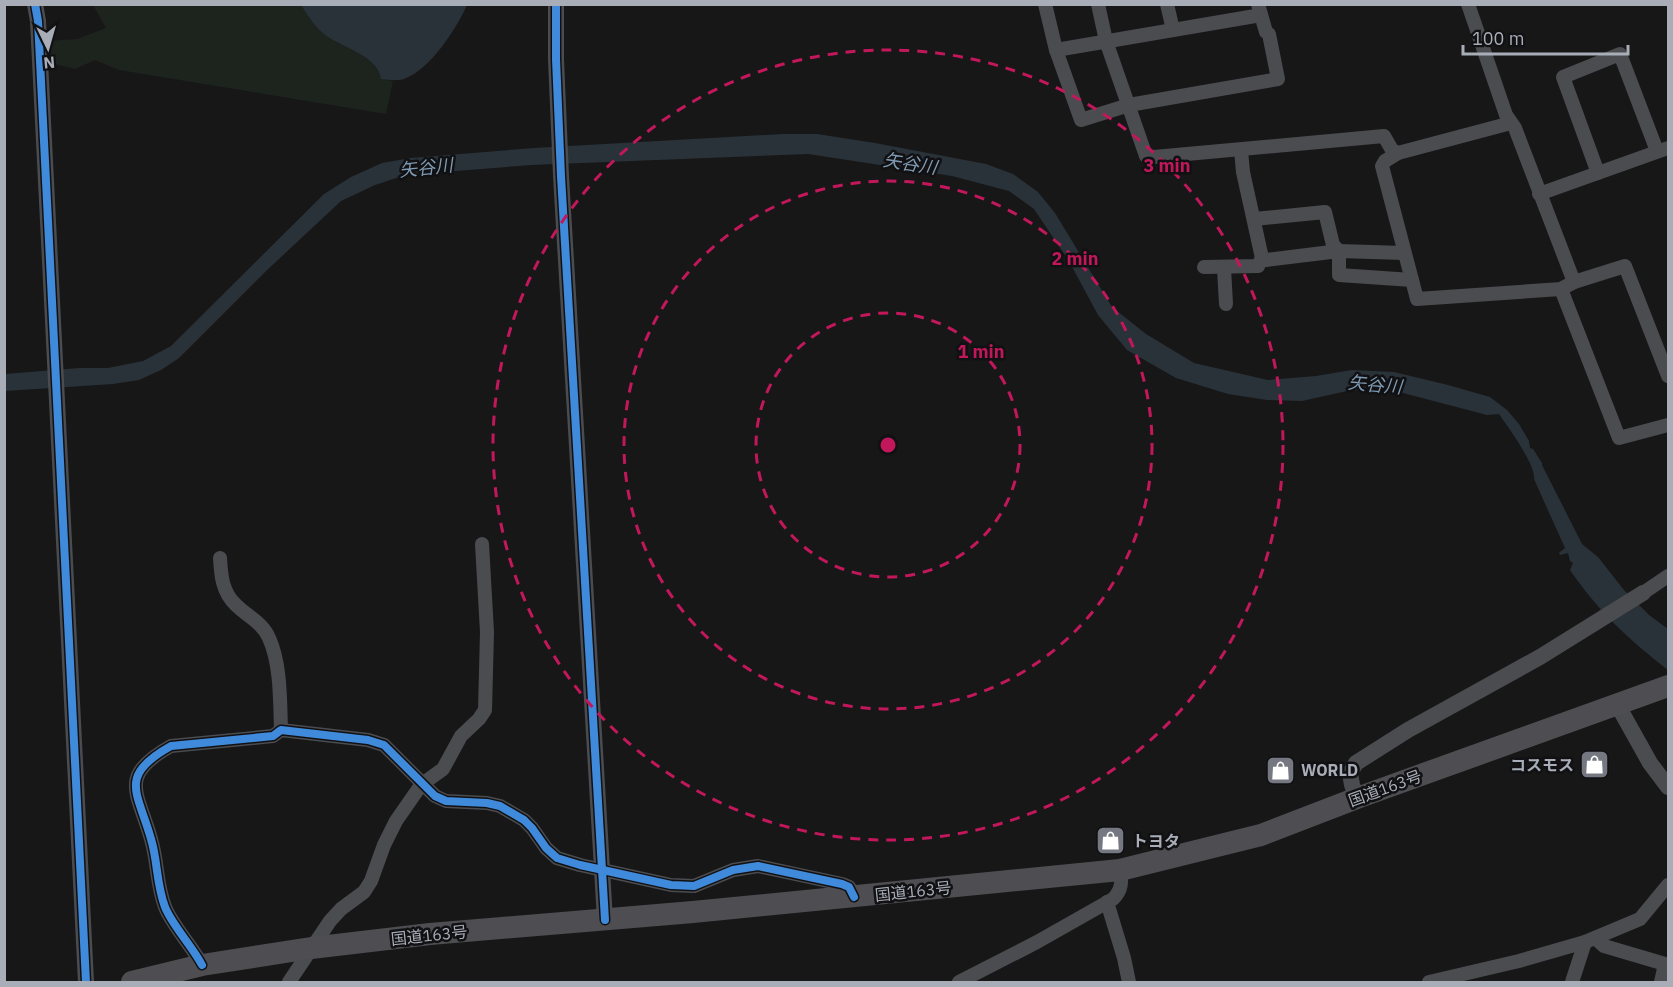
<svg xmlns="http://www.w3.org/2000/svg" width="1673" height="987" viewBox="0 0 1673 987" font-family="'IBM Plex Sans','Noto Sans JP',sans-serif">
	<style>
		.green { fill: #1d241e }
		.water { fill: #2a3239 }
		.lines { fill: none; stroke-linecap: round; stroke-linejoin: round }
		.minor { stroke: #4b4c50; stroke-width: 14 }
		.tertiary { stroke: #4b4c50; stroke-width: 16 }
		.trunk { stroke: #4e4e52; stroke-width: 22 }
		.cycleway-casing { stroke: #111113; stroke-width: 11 }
		.cycleway { stroke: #408adc; stroke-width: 8 }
		.ring { fill: none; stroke: #c2185b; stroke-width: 3; stroke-dasharray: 10 8 }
		.labels { text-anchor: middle; stroke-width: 5; stroke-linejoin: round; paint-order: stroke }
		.poi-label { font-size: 16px; font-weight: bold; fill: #a8adb8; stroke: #111113; text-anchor: start }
		.street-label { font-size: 16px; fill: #a8adb8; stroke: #111113 }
		.water-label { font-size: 18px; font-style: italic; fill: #7f9bb3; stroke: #111113 }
		.centre { fill: #c2185b; stroke: #111113; stroke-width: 3 }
		.ring-label { font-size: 18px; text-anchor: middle; font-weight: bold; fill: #c2185b; stroke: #111113; stroke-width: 5; stroke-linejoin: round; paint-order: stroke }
	</style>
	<rect width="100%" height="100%" fill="#171717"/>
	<!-- green -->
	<path class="green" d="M 93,5 L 301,5 C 308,16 316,29 328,37 C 346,49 376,56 381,79 L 393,81 L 386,114 L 119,70 L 95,60 L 75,69 L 50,63 L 48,41 L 77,39 L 106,28 Z"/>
	<!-- water -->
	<g class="water">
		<path d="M 301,5 L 467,5 C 456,29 431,69 404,79 C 397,81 389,80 381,79 C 377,56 346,49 328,37 C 316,29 308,16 301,5 Z"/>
		<path d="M 783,134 L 817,134 L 875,143 L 986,164 L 1013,174 L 1038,192 L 1055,213 L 1112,307 L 1146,334 L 1194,363 L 1268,380 L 1316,376 L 1352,370 L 1394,372 L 1448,385 L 1490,397 L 1507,410 L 1519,424 L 1529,441 L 1530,448 L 1533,449 L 1542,463 L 1542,465 L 1582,544 L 1598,557 L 1624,590 L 1649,615 L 1668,629 L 1668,670 C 1628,639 1599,612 1570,570 L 1573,563 L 1570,561 L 1568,553 L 1560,555 L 1559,553 L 1565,548 L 1534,479 C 1536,465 1508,427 1499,414 L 1487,415 L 1384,388 L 1347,391 L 1302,401 L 1267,400 L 1228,394 L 1176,378 L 1127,350 L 1098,315 L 1069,261 L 1034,209 L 1009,191 L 952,176 L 808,154 L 531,165 L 405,175 L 375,185 L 341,201 L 265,272 L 179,358 L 161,370 L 139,380 L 113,384 L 5,391 L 5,374 L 80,368 L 108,368 L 143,361 L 171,346 L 324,194 L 351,177 L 382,163 L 411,158 L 534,148 Z"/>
	</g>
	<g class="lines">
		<!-- minor -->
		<g class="minor">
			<path d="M 1045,4 L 1056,50 L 1081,120 L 1129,105 L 1278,79 L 1269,34 L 1266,32 L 1258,4"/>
			<path d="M 1098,4 L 1106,41 L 1146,156 L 1154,157 L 1384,136 L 1392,150 L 1398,153"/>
			<path d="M 1167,4 L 1173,30"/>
			<path d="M 1468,4 L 1506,115 L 1515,128 L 1574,282 L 1625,266 L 1668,376"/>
			<path d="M 1056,50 L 1261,15"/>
			<path d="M 1511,123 L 1398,153 L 1385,161 L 1382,166 L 1417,299 L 1561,289 L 1574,282"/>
			<path d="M 1241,150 L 1243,172 L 1262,258 L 1266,260 L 1339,251 L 1404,253"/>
			<path d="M 1598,173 L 1563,77 L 1620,54 L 1657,151"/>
			<path d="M 1539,194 L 1668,148"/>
			<path d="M 1254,219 L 1325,212 L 1333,245 L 1339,251 L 1339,275 L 1412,280"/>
			<path d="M 1204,267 L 1258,266 L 1262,258"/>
			<path d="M 1224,268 L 1226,304"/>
			<path d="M 1561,289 L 1619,438 L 1668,425"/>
			<path d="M 220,558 C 221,575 222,592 236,605 C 247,616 263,623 269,638 C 281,664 280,702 281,730"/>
			<path d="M 1643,593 L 1668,576"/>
			<path d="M 1107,902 L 1124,958 L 1129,982"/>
			<path d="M 1595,938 L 1604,946 L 1665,964 L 1661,982"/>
			<path d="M 202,965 C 192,946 172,925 165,907 C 156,883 158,862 151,839 C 138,792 117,776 171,746 L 273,736 L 281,730 L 368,740 L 384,745 L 435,796 L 446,801 L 487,803 L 500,806 L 524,820 L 532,828 L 546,848 L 557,858 L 580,865 L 671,885 L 694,886 L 733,870 L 758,866 L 842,884 L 849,887 L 854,897"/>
			<path d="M 289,982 L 330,921 L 341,909 L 364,892 L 371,881 L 384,845 L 396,821 L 421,785 L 443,769 L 461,736 L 479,719 L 485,710 L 487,632 L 482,544"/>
			<path d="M 959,982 L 1037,942 L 1113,899 C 1122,890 1122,882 1120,870"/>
			<path d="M 1429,982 L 1519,961 L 1585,942 L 1640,919 L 1668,885"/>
			<path d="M 1572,982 L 1585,942"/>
		</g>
		<!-- tertiary -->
		<g class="tertiary">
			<path d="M 35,4 L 38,21 L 86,982"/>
			<path d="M 556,4 L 556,59 L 561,176 L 605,920"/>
			<path d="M 1617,704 L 1650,763 L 1668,787"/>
			<path d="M 1357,798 L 1352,785 L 1350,773 L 1356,763 L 1408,730 L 1540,657 L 1643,593"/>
		</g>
		<!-- trunk -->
		<path class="trunk" d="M 132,982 L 202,965 L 311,948 L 430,934 L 693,912 L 1120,870 L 1261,835 L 1357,798 L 1668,686"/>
		<defs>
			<g id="cycleway">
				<path d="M 35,4 L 38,21 L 86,982"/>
				<path d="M 556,4 L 556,59 L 561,176 L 605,920"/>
				<path d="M 202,965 C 192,946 172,925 165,907 C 156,883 158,862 151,839 C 138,792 117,776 171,746 L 273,736 L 281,730 L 368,740 L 384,745 L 435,796 L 446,801 L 487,803 L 500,806 L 524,820 L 532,828 L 546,848 L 557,858 L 580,865 L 671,885 L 694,886 L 733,870 L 758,866 L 842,884 L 849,887 L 854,897"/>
			</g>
		</defs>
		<!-- cycleway casing -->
		<use href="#cycleway" class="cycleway-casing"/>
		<!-- cycleway -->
		<use href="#cycleway" class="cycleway"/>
	</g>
	<!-- distance rings -->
	<g class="ring">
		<circle cx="888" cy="445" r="132"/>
		<circle cx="888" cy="445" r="264"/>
		<circle cx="888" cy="445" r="395"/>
	</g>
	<!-- icons -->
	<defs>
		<symbol id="shop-square" viewBox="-11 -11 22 22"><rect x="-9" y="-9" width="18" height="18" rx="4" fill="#757880" stroke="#111113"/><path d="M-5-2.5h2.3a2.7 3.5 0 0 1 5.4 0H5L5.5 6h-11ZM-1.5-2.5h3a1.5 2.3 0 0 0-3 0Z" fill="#fff"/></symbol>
	</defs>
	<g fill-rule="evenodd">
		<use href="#shop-square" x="1578" y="748" width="33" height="33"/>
		<use href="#shop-square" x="1264" y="754" width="33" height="33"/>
		<use href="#shop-square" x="1094" y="824" width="33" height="33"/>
	</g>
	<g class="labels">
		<!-- poi labels -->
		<g class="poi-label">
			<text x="1574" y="771" text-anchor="end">コスモス</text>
			<text x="1301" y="776">WORLD</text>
			<text x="1132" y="847">トヨタ</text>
		</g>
		<!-- street labels -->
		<g class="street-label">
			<text transform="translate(1385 788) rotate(-20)" y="6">国道163号</text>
			<text transform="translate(913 891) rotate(-6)" y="6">国道163号</text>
			<text transform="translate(429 935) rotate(-6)" y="6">国道163号</text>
		</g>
		<!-- water labels -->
		<g class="water-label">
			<text transform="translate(910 164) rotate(9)" y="6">矢谷川</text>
			<text transform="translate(426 168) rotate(-6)" y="6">矢谷川</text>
			<text transform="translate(1375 385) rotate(5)" y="6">矢谷川</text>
		</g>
	</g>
	<circle cx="888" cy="445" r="9" class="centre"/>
	<g class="ring-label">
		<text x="1167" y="172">3 min</text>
		<text x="1075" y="265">2 min</text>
		<text x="981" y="358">1 min</text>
	</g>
	<!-- border -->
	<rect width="1673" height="987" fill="none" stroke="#a8adb8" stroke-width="12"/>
	<!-- north arrow -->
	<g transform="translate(48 48) rotate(175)" stroke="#111113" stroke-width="4.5" paint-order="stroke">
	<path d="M0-4.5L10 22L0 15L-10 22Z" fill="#a8adb8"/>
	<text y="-9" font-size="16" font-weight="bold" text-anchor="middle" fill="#a8adb8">N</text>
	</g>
	<!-- scale -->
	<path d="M1463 45v9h165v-9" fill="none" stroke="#a8adb8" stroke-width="3"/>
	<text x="1472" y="45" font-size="18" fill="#a8adb8" stroke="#111113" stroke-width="4.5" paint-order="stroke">100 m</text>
</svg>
